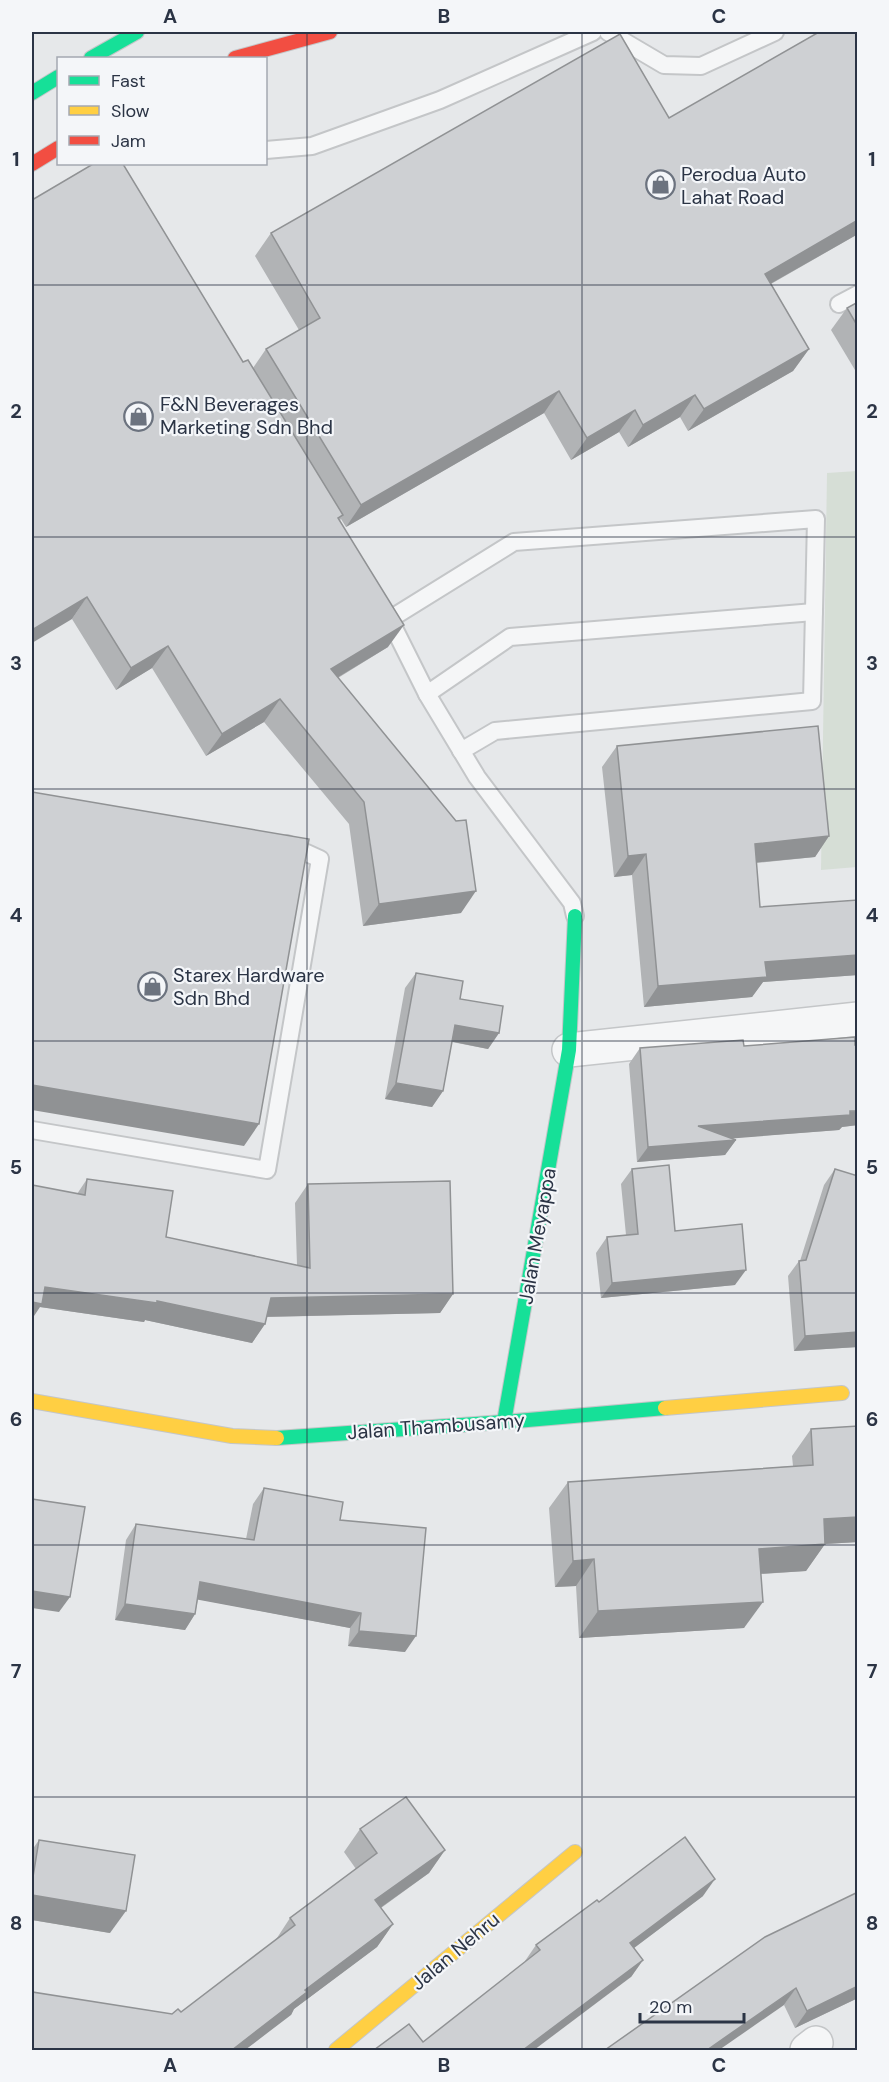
<svg xmlns="http://www.w3.org/2000/svg" width="889" height="2082" viewBox="0 0 889 2082" font-family="'DM Sans',sans-serif">
	<style>
		.park { fill: #d6ded6 }
		.lines { fill: none; stroke-linecap: round; stroke-linejoin: round }
		.lane-casing { stroke: #c4c6c8; stroke-width: 20 }
		.street-casing { stroke: #c4c6c8; stroke-width: 36 }
		.fast-casing { stroke: #c4c6c8; stroke-width: 16 }
		.slow-casing { stroke: #c4c6c8; stroke-width: 16 }
		.jam-casing { stroke: #c4c6c8; stroke-width: 16 }
		.lane { stroke: #f5f6f7; stroke-width: 16 }
		.street { stroke: #f5f6f7; stroke-width: 33 }
		.fast { stroke: #16e098; stroke-width: 14 }
		.slow { stroke: #ffcf43; stroke-width: 14 }
		.jam { stroke: #f24e42; stroke-width: 14 }
		.wall { fill: #b1b3b5 }
		.shaded-wall { fill: #909294 }
		.building { fill: #ced0d3; stroke: #909294; stroke-width: 1.5 }
		.grid { fill: none; stroke: #2b3445; stroke-width: 1.5; stroke-opacity: 0.55 }
		.labels { text-anchor: middle; stroke-width: 4.5; stroke-linejoin: round; paint-order: stroke }
		.poi-label { font-size: 20px; fill: #2b3445; stroke: #f4f6f9; text-anchor: start }
		.street-label { font-size: 20px; fill: #2b3445; stroke: #f4f6f9 }
		.neatline { fill: none; stroke: #2b3445; stroke-width: 2 }
		.grid-label { font-size: 20px; text-anchor: middle; font-weight: bold; fill: #2b3445 }
	</style>
	<rect width="100%" height="100%" fill="#e6e8ea"/>
	<!-- park -->
	<path class="park" d="M 857,471 L 857,867 L 821,870 L 827,473 Z"/>
	<g class="lines">
		<defs>
			<g id="lane">
				<path d="M 608,32 L 664,65 L 701,66 L 775,32"/>
				<path d="M 266,150 L 312,146 L 440,100 L 593,32"/>
				<path d="M 839,304 L 858,294"/>
				<path d="M 388,616 L 427,694 L 477,777 L 572,903 L 575,916"/>
				<path d="M 390,619 L 514,542 L 816,519 L 812,701 L 495,731 L 461,751"/>
				<path d="M 427,694 L 510,637 L 814,612"/>
				<path d="M 32,1130 L 267,1170 L 320,859 L 287,844"/>
			</g>
			<g id="street">
				<path d="M 569,1050 L 858,1019"/>
				<path d="M 807,2050 L 816,2043"/>
			</g>
			<g id="fast">
				<path d="M 91,58 L 137,32"/>
				<path d="M 32,93 L 58,77"/>
				<path d="M 504,1422 L 569,1050 L 575,916"/>
				<path d="M 277,1438 L 504,1422 L 665,1408"/>
			</g>
			<g id="slow">
				<path d="M 32,1401 L 232,1436 L 277,1438"/>
				<path d="M 665,1408 L 842,1393"/>
				<path d="M 336,2050 L 575,1852"/>
			</g>
			<g id="jam">
				<path d="M 235,58 L 330,32"/>
				<path d="M 32,164 L 58,148"/>
			</g>
		</defs>
		<!-- lane casing -->
		<use href="#lane" class="lane-casing"/>
		<!-- street casing -->
		<use href="#street" class="street-casing"/>
		<!-- fast casing -->
		<use href="#fast" class="fast-casing"/>
		<!-- slow casing -->
		<use href="#slow" class="slow-casing"/>
		<!-- jam casing -->
		<use href="#jam" class="jam-casing"/>
		<!-- lane -->
		<use href="#lane" class="lane"/>
		<!-- street -->
		<use href="#street" class="street"/>
		<!-- fast -->
		<use href="#fast" class="fast"/>
		<!-- slow -->
		<use href="#slow" class="slow"/>
		<!-- jam -->
		<use href="#jam" class="jam"/>
	</g>
	<!-- wall -->
	<g class="wall">
		<path d="M 858,32 L 858,234 L 771,284 L 809,349 L 793,371 L 688,431 L 680,417 L 628,447 L 619,432 L 571,460 L 544,413 L 346,527 L 341,519 L 340,520 L 388,647 L 338,678 L 461,913 L 363,926 L 349,824 L 264,722 L 206,756 L 152,668 L 116,690 L 72,619 L 243,362 L 253,368 L 266,349 L 299,330 L 255,256 L 271,233 L 669,118 Z"/>
		<path d="M 858,302 L 858,375 L 831,330 L 847,308 Z"/>
		<path d="M 617,746 L 829,836 L 815,857 L 756,863 L 760,907 L 858,900 L 858,975 L 763,982 L 752,997 L 644,1007 L 632,875 L 614,877 L 602,767 Z"/>
		<path d="M 416,973 L 460,999 L 499,1033 L 488,1049 L 452,1042 L 443,1091 L 432,1107 L 385,1099 L 405,988 Z"/>
		<path d="M 858,1045 L 858,1125 L 842,1127 L 839,1130 L 732,1138 L 736,1140 L 725,1155 L 637,1162 L 629,1064 L 640,1048 L 744,1046 Z"/>
		<path d="M 632,1169 L 675,1231 L 735,1285 L 601,1298 L 596,1253 L 607,1237 L 626,1235 L 621,1184 Z"/>
		<path d="M 835,1169 L 858,1347 L 794,1351 L 788,1276 L 799,1261 L 800,1261 L 824,1185 Z"/>
		<path d="M 87,1179 L 166,1237 L 297,1265 L 295,1203 L 308,1184 L 453,1294 L 440,1313 L 267,1317 L 265,1324 L 252,1343 L 145,1320 L 144,1322 L 40,1307 L 77,1194 Z"/>
		<path d="M 858,1426 L 858,1542 L 825,1544 L 806,1571 L 761,1574 L 744,1628 L 579,1638 L 576,1586 L 555,1587 L 549,1508 L 568,1482 L 793,1466 L 792,1456 L 811,1429 Z"/>
		<path d="M 264,1488 L 340,1520 L 405,1652 L 348,1646 L 350,1628 L 198,1599 L 195,1614 L 185,1630 L 115,1620 L 126,1540 L 136,1524 L 246,1539 L 253,1504 Z"/>
		<path d="M 360,1829 L 445,1850 L 429,1873 L 381,1908 L 393,1924 L 377,1947 L 294,2009 L 291,2015 L 172,2014 L 181,2012 L 275,1941 L 290,1918 L 356,1869 L 344,1852 Z"/>
		<path d="M 39,1840 L 110,1933 L 32,1920 L 32,1850 Z"/>
		<path d="M 858,1892 L 858,1998 L 795,2028 L 784,2005 Z"/>
		<path d="M 703,1896 L 634,1948 L 643,1960 L 631,1977 L 525,1961 L 536,1945 L 599,1902 Z"/>
	</g>
	<!-- shaded-wall -->
	<g class="shaded-wall">
		<path d="M 858,220 L 858,234 L 749,296 L 765,274 Z"/>
		<path d="M 809,349 L 793,371 L 688,431 L 704,409 Z"/>
		<path d="M 559,391 L 544,413 L 346,527 L 361,505 Z"/>
		<path d="M 695,395 L 680,417 L 628,447 L 643,425 Z"/>
		<path d="M 635,410 L 619,432 L 571,460 L 587,438 Z"/>
		<path d="M 87,597 L 72,619 L 32,643 L 32,630 Z"/>
		<path d="M 404,625 L 388,647 L 315,691 L 331,669 Z"/>
		<path d="M 168,646 L 152,668 L 116,690 L 131,668 Z"/>
		<path d="M 280,699 L 264,722 L 206,756 L 222,734 Z"/>
		<path d="M 829,836 L 815,857 L 740,864 L 755,844 Z"/>
		<path d="M 646,854 L 632,875 L 614,877 L 628,856 Z"/>
		<path d="M 476,891 L 461,913 L 363,926 L 379,904 Z"/>
		<path d="M 858,955 L 858,975 L 763,982 L 752,997 L 644,1007 L 658,986 L 765,962 Z"/>
		<path d="M 455,1025 L 499,1033 L 488,1049 L 444,1040 Z"/>
		<path d="M 396,1083 L 443,1091 L 432,1107 L 385,1099 Z"/>
		<path d="M 32,1085 L 259,1124 L 244,1146 L 32,1110 Z"/>
		<path d="M 858,1111 L 858,1125 L 842,1127 L 839,1130 L 687,1142 L 698,1126 Z"/>
		<path d="M 736,1140 L 725,1155 L 637,1162 L 648,1147 Z"/>
		<path d="M 746,1270 L 735,1285 L 601,1298 L 612,1283 Z"/>
		<path d="M 45,1287 L 157,1301 L 265,1324 L 252,1343 L 145,1320 L 144,1322 L 40,1307 L 32,1319 L 32,1302 Z"/>
		<path d="M 453,1294 L 440,1313 L 257,1317 L 271,1298 Z"/>
		<path d="M 858,1332 L 858,1347 L 794,1351 L 805,1336 Z"/>
		<path d="M 858,1517 L 858,1542 L 825,1544 L 806,1571 L 741,1575 L 759,1549 L 824,1519 Z"/>
		<path d="M 594,1559 L 576,1586 L 555,1587 L 573,1561 Z"/>
		<path d="M 200,1582 L 361,1613 L 350,1628 L 189,1598 Z"/>
		<path d="M 32,1591 L 70,1597 L 59,1612 L 32,1608 Z"/>
		<path d="M 763,1602 L 744,1628 L 579,1638 L 598,1611 Z"/>
		<path d="M 125,1604 L 195,1614 L 185,1630 L 115,1620 Z"/>
		<path d="M 359,1631 L 416,1636 L 405,1652 L 348,1646 Z"/>
		<path d="M 445,1850 L 429,1873 L 359,1923 L 375,1900 Z"/>
		<path d="M 715,1879 L 703,1896 L 618,1960 L 630,1943 Z"/>
		<path d="M 32,1895 L 126,1911 L 110,1933 L 32,1920 Z"/>
		<path d="M 393,1924 L 377,1947 L 294,2009 L 291,2015 L 245,2050 L 232,2050 L 305,1990 Z"/>
		<path d="M 643,1960 L 631,1977 L 534,2050 L 523,2050 Z"/>
		<path d="M 858,1986 L 858,1998 L 795,2028 L 807,2011 Z"/>
		<path d="M 796,1988 L 784,2005 L 719,2050 L 707,2050 Z"/>
	</g>
	<!-- building -->
	<g class="building">
		<path d="M 819,32 L 858,32 L 858,220 L 765,274 L 809,349 L 704,409 L 695,395 L 643,425 L 635,410 L 587,438 L 559,391 L 361,505 L 266,349 L 320,318 L 271,233 L 620,34 L 669,118 Z"/>
		<path d="M 93,164 L 123,164 L 243,362 L 248,360 L 343,515 L 338,518 L 404,625 L 331,669 L 456,821 L 466,820 L 476,891 L 379,904 L 364,802 L 280,699 L 222,734 L 168,646 L 131,668 L 87,597 L 32,630 L 32,200 Z"/>
		<path d="M 858,302 L 858,327 L 847,308 Z"/>
		<path d="M 818,726 L 829,836 L 755,844 L 760,907 L 858,900 L 858,955 L 765,962 L 767,977 L 658,986 L 646,854 L 628,856 L 617,746 Z"/>
		<path d="M 32,792 L 309,839 L 259,1124 L 32,1085 Z"/>
		<path d="M 416,973 L 463,981 L 460,999 L 503,1006 L 499,1033 L 455,1025 L 443,1091 L 396,1083 Z"/>
		<path d="M 855,1037 L 855,1045 L 858,1045 L 858,1111 L 850,1111 L 850,1115 L 698,1126 L 736,1140 L 648,1147 L 640,1048 L 743,1040 L 744,1046 Z"/>
		<path d="M 669,1165 L 675,1231 L 742,1224 L 746,1270 L 612,1283 L 607,1237 L 638,1234 L 632,1169 Z"/>
		<path d="M 835,1169 L 858,1176 L 858,1332 L 805,1336 L 799,1261 L 806,1260 Z"/>
		<path d="M 87,1179 L 173,1191 L 166,1237 L 310,1268 L 308,1184 L 450,1181 L 453,1294 L 271,1298 L 265,1324 L 157,1301 L 157,1303 L 45,1287 L 42,1304 L 32,1302 L 32,1185 L 85,1195 Z"/>
		<path d="M 858,1426 L 858,1517 L 824,1519 L 825,1544 L 759,1549 L 763,1602 L 598,1611 L 594,1559 L 573,1561 L 568,1482 L 813,1465 L 811,1429 Z"/>
		<path d="M 264,1488 L 343,1502 L 340,1520 L 426,1528 L 416,1636 L 359,1631 L 361,1613 L 200,1582 L 195,1614 L 125,1604 L 136,1524 L 254,1540 Z"/>
		<path d="M 32,1499 L 85,1507 L 70,1597 L 32,1591 Z"/>
		<path d="M 406,1797 L 445,1850 L 375,1900 L 393,1924 L 305,1990 L 307,1992 L 232,2050 L 32,2050 L 32,1992 L 172,2014 L 178,2009 L 181,2012 L 295,1925 L 290,1918 L 377,1853 L 360,1829 Z"/>
		<path d="M 685,1837 L 715,1879 L 630,1943 L 643,1960 L 523,2050 L 374,2050 L 409,2024 L 423,2042 L 540,1950 L 536,1945 L 597,1900 L 599,1902 Z"/>
		<path d="M 39,1840 L 135,1855 L 126,1911 L 32,1895 L 32,1883 Z"/>
		<path d="M 858,1892 L 858,1986 L 807,2011 L 796,1988 L 707,2050 L 605,2050 L 765,1937 Z"/>
	</g>
	<!-- grid -->
	<path class="grid" d="M 307,32 L 307,2050M 582,32 L 582,2050M 32,285 L 858,285M 32,537 L 858,537M 32,789 L 858,789M 32,1041 L 858,1041M 32,1293 L 858,1293M 32,1545 L 858,1545M 32,1797 L 858,1797"/>
	<!-- icons -->
	<defs>
		<symbol id="shop-ring" viewBox="-11 -11 22 22"><circle r="9.5" fill="#f4f6f9" stroke="#6c737f" stroke-width="1.5"/><path d="M-5-2.5h2.3a2.7 3.5 0 0 1 5.4 0H5L5.5 6h-11ZM-1.5-2.5h3a1.5 2.3 0 0 0-3 0Z" fill="#6c737f"/></symbol>
	</defs>
	<g fill-rule="evenodd">
		<use href="#shop-ring" x="644" y="168" width="33" height="33"/>
		<use href="#shop-ring" x="122" y="400" width="33" height="33"/>
		<use href="#shop-ring" x="136" y="970" width="33" height="33"/>
	</g>
	<g class="labels">
		<!-- poi labels -->
		<g class="poi-label">
			<text x="681" y="181">Perodua Auto<tspan x="681" dy="23">Lahat Road</tspan></text>
			<text x="160" y="411">F&amp;N Beverages<tspan x="160" dy="23">Marketing Sdn Bhd</tspan></text>
			<text x="173" y="982">Starex Hardware<tspan x="173" dy="23">Sdn Bhd</tspan></text>
		</g>
		<!-- street labels -->
		<g class="street-label">
			<text transform="translate(537 1236) rotate(-80)" y="7">Jalan Meyappa</text>
			<text transform="translate(436 1426) rotate(-4)" y="7">Jalan Thambusamy</text>
			<text transform="translate(455 1951) rotate(-40)" y="7">Jalan Nehru</text>
		</g>
	</g>
	<!-- border -->
	<rect width="889" height="2082" fill="none" stroke="#f4f6f9" stroke-width="66"/>
	<!-- legend -->
	<rect x="57" y="57" width="210" height="108" fill="#f4f6f9" stroke="#a4a8b1" stroke-width="1.5"/>
	<rect x="69" y="76" width="30" height="9" fill="#16e098" stroke="#a4a8b1" stroke-width="1.5"/>
	<text x="111" y="87" font-size="18" fill="#2b3445">Fast</text>
	<rect x="69" y="106" width="30" height="9" fill="#ffcf43" stroke="#a4a8b1" stroke-width="1.5"/>
	<text x="111" y="117" font-size="18" fill="#2b3445">Slow</text>
	<rect x="69" y="136" width="30" height="9" fill="#f24e42" stroke="#a4a8b1" stroke-width="1.5"/>
	<text x="111" y="147" font-size="18" fill="#2b3445">Jam</text>
	<!-- scale -->
	<path d="M640 2013v9h104v-9" fill="none" stroke="#2b3445" stroke-width="3"/>
	<text x="649" y="2013" font-size="18" fill="#2b3445" stroke="#f4f6f9" stroke-width="4.5" paint-order="stroke">20 m</text>
	<rect x="33" y="33" width="823" height="2016" class="neatline"/>
	<g class="grid-label">
		<text x="170" y="23">A</text>
		<text x="444" y="23">B</text>
		<text x="719" y="23">C</text>
		<text x="16" y="166">1</text>
		<text x="872" y="166">1</text>
		<text x="16" y="418">2</text>
		<text x="872" y="418">2</text>
		<text x="16" y="670">3</text>
		<text x="872" y="670">3</text>
		<text x="16" y="922">4</text>
		<text x="872" y="922">4</text>
		<text x="16" y="1174">5</text>
		<text x="872" y="1174">5</text>
		<text x="16" y="1426">6</text>
		<text x="872" y="1426">6</text>
		<text x="16" y="1678">7</text>
		<text x="872" y="1678">7</text>
		<text x="16" y="1930">8</text>
		<text x="872" y="1930">8</text>
		<text x="170" y="2072">A</text>
		<text x="444" y="2072">B</text>
		<text x="719" y="2072">C</text>
	</g>
</svg>
